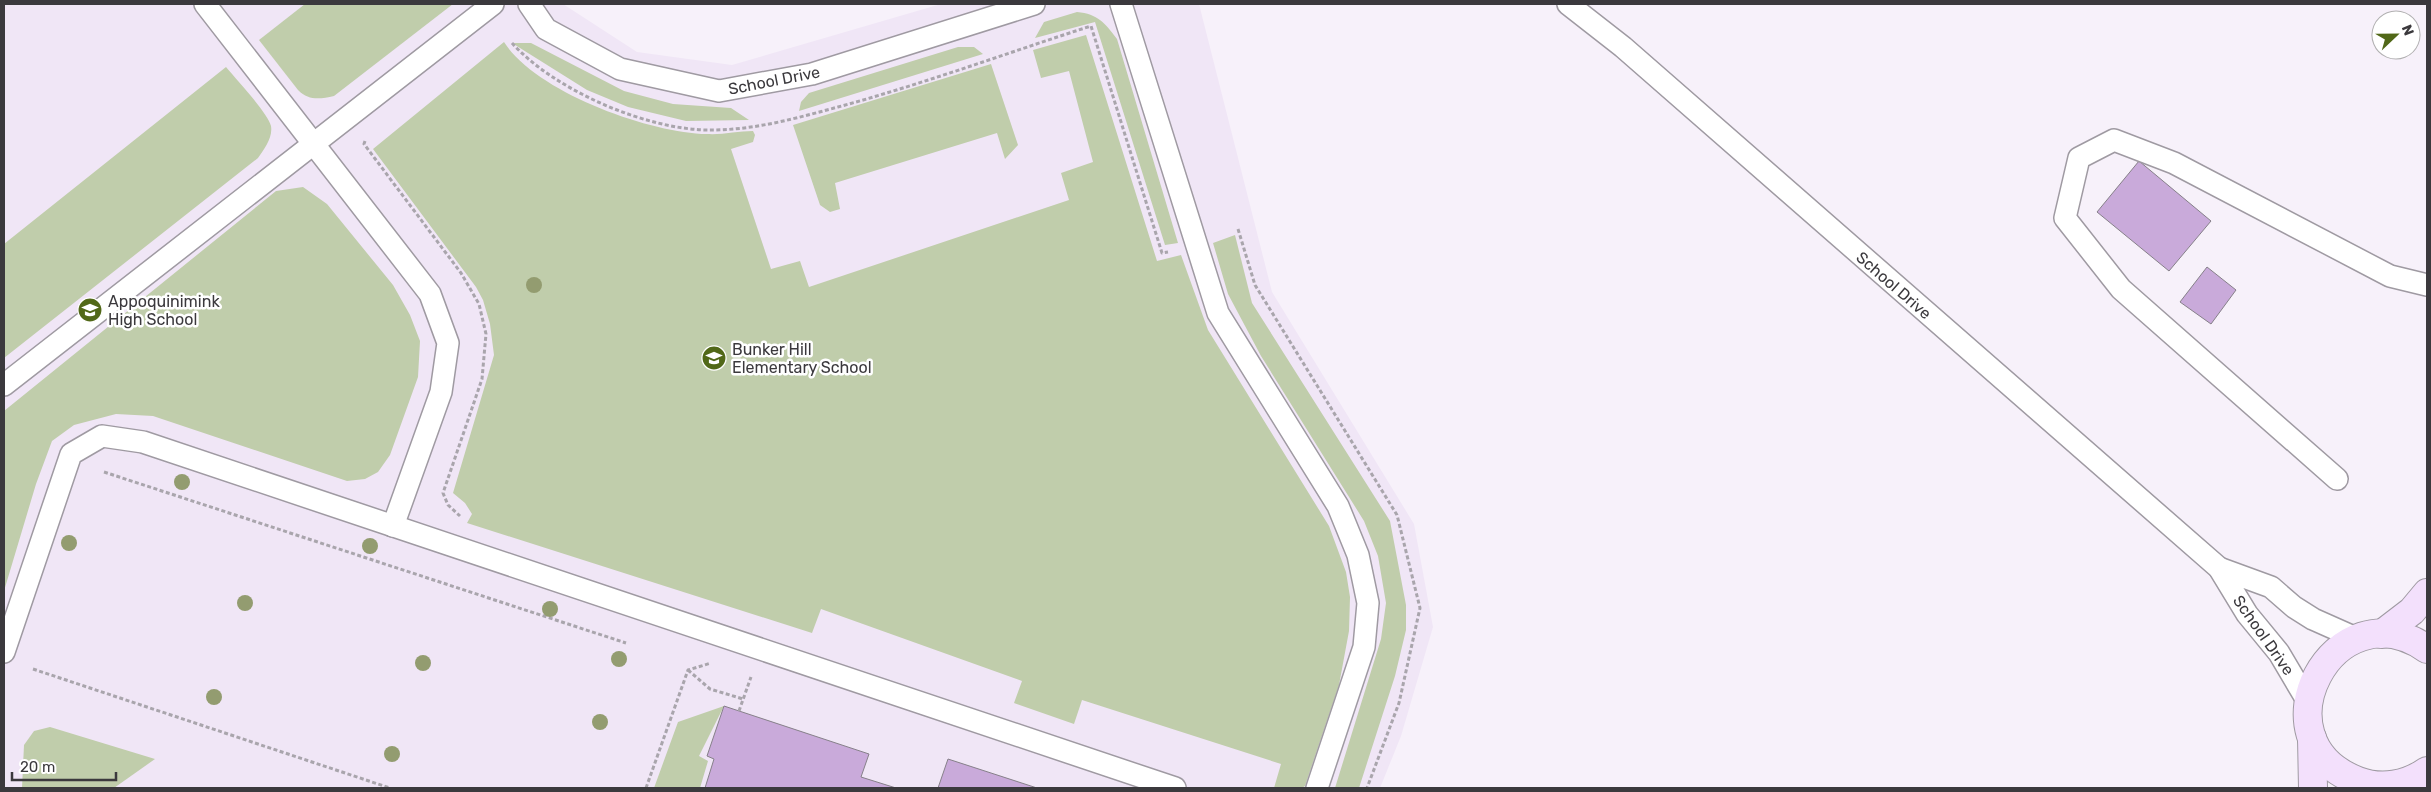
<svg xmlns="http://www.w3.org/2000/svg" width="2431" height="792" viewBox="0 0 2431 792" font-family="Rubik,sans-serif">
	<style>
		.built { fill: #f0e6f6 }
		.green { fill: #c0cdab }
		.building { fill: #c9aada; stroke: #868089 }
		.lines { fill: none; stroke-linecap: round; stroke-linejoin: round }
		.lane-casing { stroke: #9f9aa2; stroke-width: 24 }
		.secondary-casing { stroke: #9f9aa2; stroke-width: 30 }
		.path { stroke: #a9a5ac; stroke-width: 3; stroke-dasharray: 4 2.5; stroke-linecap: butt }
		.lane { stroke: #fff; stroke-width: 21 }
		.secondary { stroke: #f3e0fc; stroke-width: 28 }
		.tree { fill: #939c70 }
		.labels { text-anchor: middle; stroke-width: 5; stroke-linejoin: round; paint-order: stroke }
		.street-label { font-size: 16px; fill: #3b393d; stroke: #fff }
		.poi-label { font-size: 16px; fill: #3b393d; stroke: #fff; text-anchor: start }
	</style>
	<rect width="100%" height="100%" fill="#f7f1fa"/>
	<!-- built -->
	<path class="built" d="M 4,4 L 563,4 L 637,52 L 732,65 L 941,4 L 1199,4 L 1272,292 L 1414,524 L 1433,627 L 1401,736 L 1380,788 L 4,788 Z"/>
	<!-- green -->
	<g class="green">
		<path d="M 305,4 L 453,4 L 334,96 C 320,99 309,101 298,90 L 259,40 Z"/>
		<path d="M 1077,12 C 1098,14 1105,23 1117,39 L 1178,243 L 1165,245 L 1095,22 L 1035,38 L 1044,22 Z"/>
		<path d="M 1086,35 L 1157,261 L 1181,255 L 1208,330 L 1329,526 L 1346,572 L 1350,597 L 1349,631 L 1339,685 L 1305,786 L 1302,788 L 1274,788 L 1281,764 L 1082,700 L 1074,724 L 1014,703 L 1022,681 L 821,609 L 812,633 L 467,523 L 472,514 L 465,503 L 453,493 L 494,355 L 490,324 L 483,300 L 476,287 L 373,149 L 504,42 C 536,92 649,133 707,134 C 722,135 738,131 753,131 L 755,135 L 753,142 L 731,149 L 771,269 L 800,261 L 809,287 L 1069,200 L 1061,173 L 1093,162 L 1069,71 L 1041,78 L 1033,50 Z"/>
		<path d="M 512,43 L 531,43 L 624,91 L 673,104 L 731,108 L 749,120 L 686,121 L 628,107 L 587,90 Z"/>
		<path d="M 958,47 L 974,47 L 983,54 L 799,111 L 801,102 L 809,93 Z"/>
		<path d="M 991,64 L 1018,145 L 1005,159 L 997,133 L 835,183 L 840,209 L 830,212 L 820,205 L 793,125 Z"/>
		<path d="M 226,67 C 236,79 268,113 271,126 C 273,138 264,149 258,158 L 4,358 L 4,244 Z"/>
		<path d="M 303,187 L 327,204 L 393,285 L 410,315 L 420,341 L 418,377 L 390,455 L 378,472 L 365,479 L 347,481 L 153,416 L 116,414 L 74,425 L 52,441 L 36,484 L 4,591 L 4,411 L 276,191 Z"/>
		<path d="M 1235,235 L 1252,303 L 1390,521 L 1406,605 L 1406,630 L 1395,676 L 1359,788 L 1335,788 L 1381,639 L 1386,603 L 1378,556 L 1364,521 L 1261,356 L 1228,294 L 1213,243 Z"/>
		<path d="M 724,706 L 699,756 L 708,761 L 700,788 L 654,788 L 678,722 Z"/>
		<path d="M 50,727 L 155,759 L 114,788 L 22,788 L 24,745 L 34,731 Z"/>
	</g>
	<!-- building -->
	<g class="building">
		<path d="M 2139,161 L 2211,221 L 2169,271 L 2097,212 Z"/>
		<path d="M 2207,267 L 2236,290 L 2211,324 L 2180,302 Z"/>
		<path d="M 724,706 L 869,754 L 861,777 L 896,788 L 705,788 L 714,759 L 707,756 Z"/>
		<path d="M 948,759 L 1037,788 L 938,788 Z"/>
	</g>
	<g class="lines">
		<defs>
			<g id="lane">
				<path d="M 205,4 L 430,294 L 448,343 L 441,392 L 393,526"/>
				<path d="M 529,4 L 546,29 L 620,69 L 719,91 L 812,74 L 1034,4"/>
				<path d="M 1121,4 L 1218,313 L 1338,506 L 1358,555 L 1368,603 L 1364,647 L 1317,788"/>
				<path d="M 1568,4 L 1623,47 L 2219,568 L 2247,614 L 2279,653 L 2308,702"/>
				<path d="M 4,385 L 493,4"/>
				<path d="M 2337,479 L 2121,289 L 2065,218 L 2079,158 L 2114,140 L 2174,163 L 2390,276 L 2427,285"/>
				<path d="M 2219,568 L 2271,587 L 2294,607 L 2313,619 L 2358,639"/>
				<path d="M 4,652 L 71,454 L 102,436 L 143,442 L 1175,788"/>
			</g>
			<g id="secondary">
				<path d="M 2382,634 L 2412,611 L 2427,593"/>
				<path d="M 2427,649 C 2334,584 2251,741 2358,781 C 2382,790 2407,785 2427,771"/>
				<path d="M 2312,738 L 2313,788"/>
			</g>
		</defs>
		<!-- lane casing -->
		<use href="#lane" class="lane-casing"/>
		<!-- secondary casing -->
		<use href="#secondary" class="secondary-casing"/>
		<!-- path -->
		<g class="path">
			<path d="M 512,43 C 554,90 648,131 712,130 C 755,130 797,118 838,107 C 923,84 1007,53 1091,26 L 1162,253 L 1168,252"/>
			<path d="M 365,141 L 364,144 L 461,273 L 479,304 L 486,334 L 482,379 L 443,493 L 448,505 L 460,516"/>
			<path d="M 1238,229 L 1255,285 L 1397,515 L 1420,608 L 1399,703 L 1367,788"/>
			<path d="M 104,472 L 626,643"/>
			<path d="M 33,669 L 390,788"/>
			<path d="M 688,670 L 710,689 L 743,699"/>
			<path d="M 739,711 L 751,677"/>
			<path d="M 646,788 L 688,670 L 711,663"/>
		</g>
		<!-- lane -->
		<use href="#lane" class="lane"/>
		<!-- secondary -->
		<use href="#secondary" class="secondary"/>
	</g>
	<!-- trees -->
	<g class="tree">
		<circle cx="534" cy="285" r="8"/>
		<circle cx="182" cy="482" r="8"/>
		<circle cx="69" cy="543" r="8"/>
		<circle cx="370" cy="546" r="8"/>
		<circle cx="245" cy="603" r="8"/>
		<circle cx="550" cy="609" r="8"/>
		<circle cx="619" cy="659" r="8"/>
		<circle cx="423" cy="663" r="8"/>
		<circle cx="214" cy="697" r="8"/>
		<circle cx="600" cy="722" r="8"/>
		<circle cx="392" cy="754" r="8"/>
	</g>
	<!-- icons -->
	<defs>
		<symbol id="school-disc" viewBox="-11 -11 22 22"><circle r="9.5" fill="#516818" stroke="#fff"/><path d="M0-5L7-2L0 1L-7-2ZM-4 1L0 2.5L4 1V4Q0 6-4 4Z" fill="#fff"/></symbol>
	</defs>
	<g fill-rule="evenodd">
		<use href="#school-disc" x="76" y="296" width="28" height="28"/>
		<use href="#school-disc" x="700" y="344" width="28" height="28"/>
	</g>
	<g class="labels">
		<!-- street labels -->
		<g class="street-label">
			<text transform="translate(774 80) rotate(-11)" y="6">School Drive</text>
			<text transform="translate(1894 285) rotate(41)" y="6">School Drive</text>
			<text transform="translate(2264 635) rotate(55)" y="6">School Drive</text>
		</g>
		<!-- poi labels -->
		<g class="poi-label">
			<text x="108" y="307">Appoquinimink<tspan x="108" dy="18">High School</tspan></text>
			<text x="732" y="355">Bunker Hill<tspan x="732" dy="18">Elementary School</tspan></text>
		</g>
	</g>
	<!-- border -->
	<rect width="2431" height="792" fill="none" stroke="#3b393d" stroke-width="10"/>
	<!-- north arrow -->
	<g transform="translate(2396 35) rotate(68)"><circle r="24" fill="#ffffff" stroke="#b1b0b1"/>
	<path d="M0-4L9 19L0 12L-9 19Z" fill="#516818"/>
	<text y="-8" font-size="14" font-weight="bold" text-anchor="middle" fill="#3b393d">N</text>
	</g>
	<!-- scale -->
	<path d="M12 772v8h104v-8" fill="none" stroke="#3b393d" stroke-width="2.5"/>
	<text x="20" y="772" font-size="15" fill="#3b393d" stroke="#ffffff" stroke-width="4" paint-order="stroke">20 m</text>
</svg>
